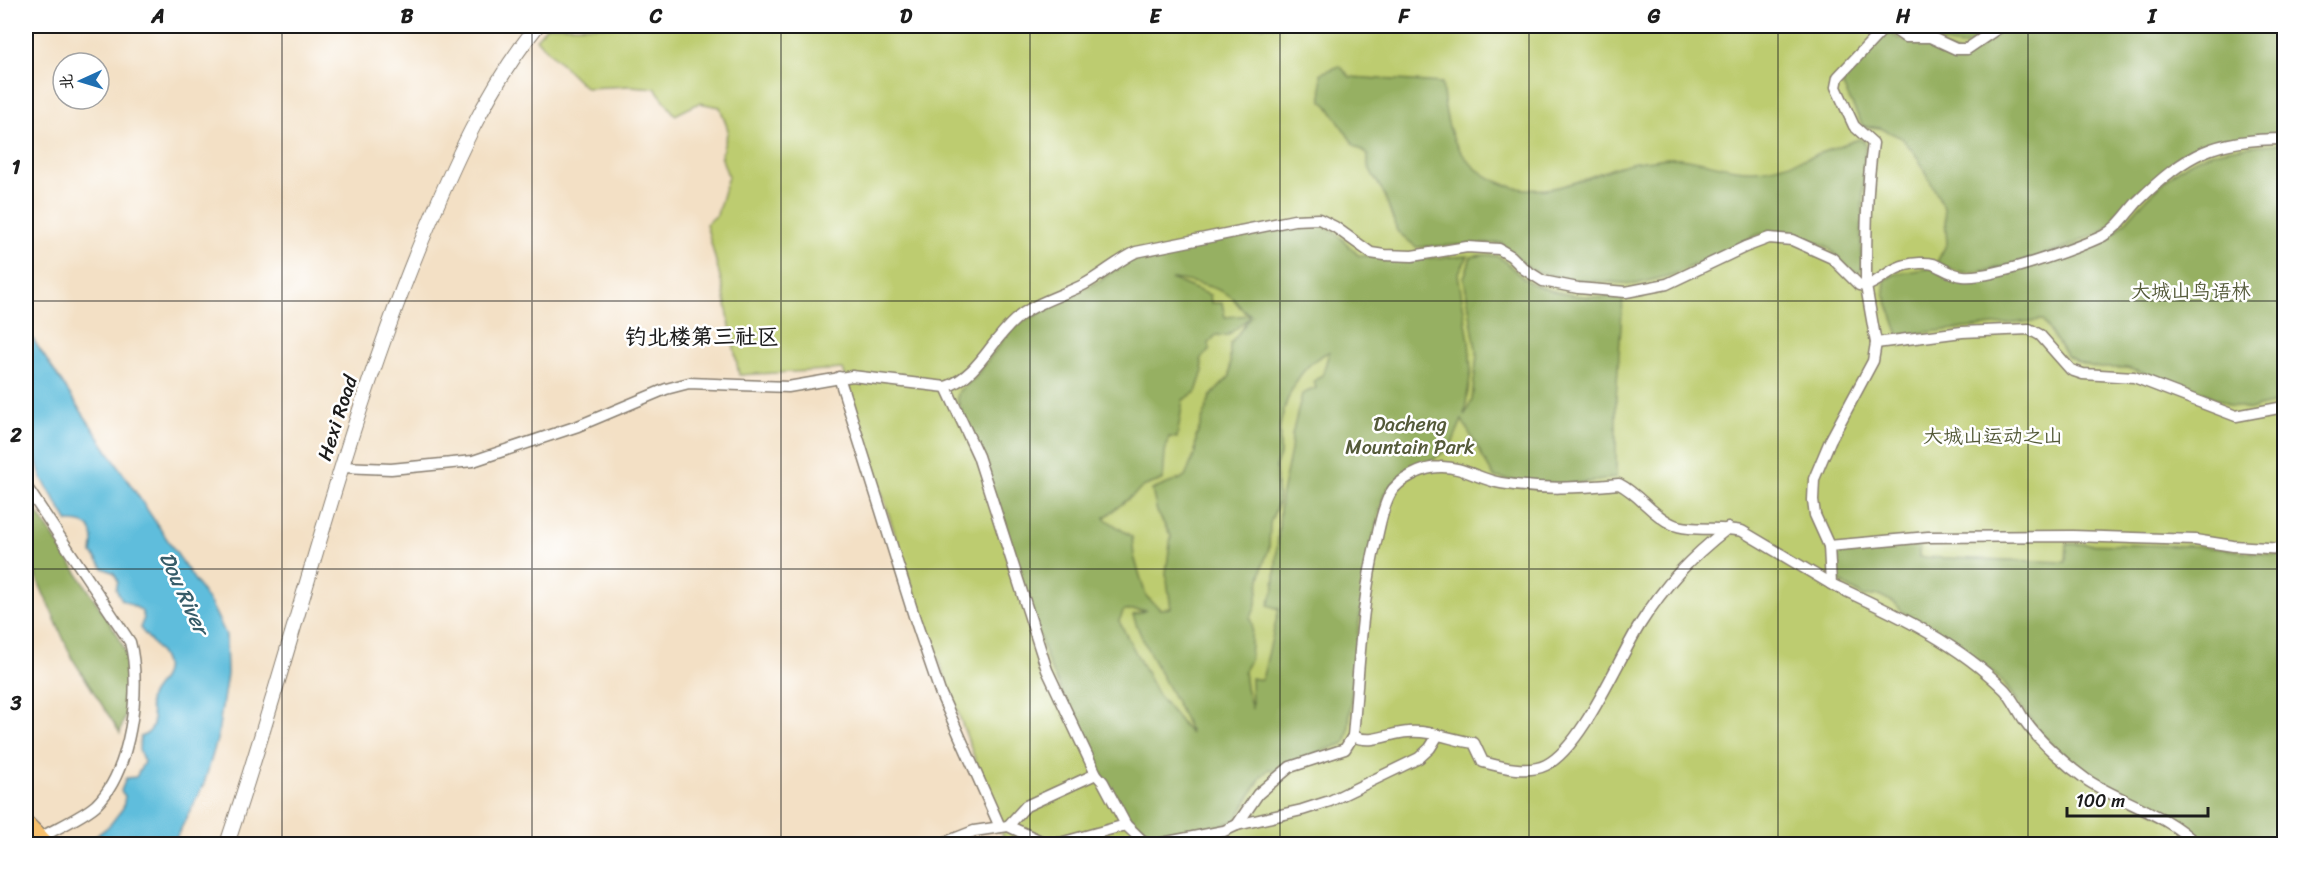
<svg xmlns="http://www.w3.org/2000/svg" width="2310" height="870" viewBox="0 0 2310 870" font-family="Sriracha,'LXGW WenKai TC',sans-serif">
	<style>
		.green { fill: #bdcc6f; stroke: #6c7446; stroke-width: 1.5 }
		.forest { fill: #96b062; stroke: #59663f; stroke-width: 1.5; fill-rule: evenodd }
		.water { fill: #5ebddc; stroke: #3d6c7c; stroke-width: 1.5 }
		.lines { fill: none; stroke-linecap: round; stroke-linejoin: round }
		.minor-casing { stroke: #887e70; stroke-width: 13 }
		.tertiary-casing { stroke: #887e70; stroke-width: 16 }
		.primary-casing { stroke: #887e70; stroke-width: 19 }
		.minor { stroke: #fff; stroke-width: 10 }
		.tertiary { stroke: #fff; stroke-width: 14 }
		.primary { stroke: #f7c06c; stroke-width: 16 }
		.grid { fill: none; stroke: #1c1c1c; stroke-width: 1.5; stroke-opacity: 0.55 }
		.labels { text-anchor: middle; stroke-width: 5; stroke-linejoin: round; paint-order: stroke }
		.park-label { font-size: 20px; fill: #545a39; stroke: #fff }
		.street-label { font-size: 20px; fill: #1c1c1c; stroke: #fff }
		.water-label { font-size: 21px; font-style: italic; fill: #365c69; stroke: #fff }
		.quarter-label { font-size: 22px; font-weight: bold; fill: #1c1c1c; stroke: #fff }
		.neatline { fill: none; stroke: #1c1c1c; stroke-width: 2 }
		.grid-label { font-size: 20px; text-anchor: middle; font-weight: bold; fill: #1c1c1c }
	</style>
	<rect width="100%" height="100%" fill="#fff"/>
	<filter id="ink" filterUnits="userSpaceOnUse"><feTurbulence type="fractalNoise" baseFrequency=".0167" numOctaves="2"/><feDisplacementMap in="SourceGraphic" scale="12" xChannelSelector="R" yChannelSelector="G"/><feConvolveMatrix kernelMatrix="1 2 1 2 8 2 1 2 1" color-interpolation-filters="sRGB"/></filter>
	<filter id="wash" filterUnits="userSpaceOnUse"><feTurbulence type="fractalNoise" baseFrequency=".008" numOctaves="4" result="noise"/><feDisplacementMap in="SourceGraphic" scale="24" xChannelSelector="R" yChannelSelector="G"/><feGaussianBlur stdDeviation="1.35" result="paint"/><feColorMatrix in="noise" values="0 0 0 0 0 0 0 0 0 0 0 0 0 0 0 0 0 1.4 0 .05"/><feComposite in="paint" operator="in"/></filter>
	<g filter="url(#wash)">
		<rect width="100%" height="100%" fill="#f3e0c5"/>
		<!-- green -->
		<path class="green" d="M 547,26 L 2284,26 L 2284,844 L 1006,844 L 908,576 L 843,369 L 739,375 L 723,288 L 706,224 L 717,215 L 728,176 L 721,156 L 728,130 L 720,107 L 699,103 L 675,115 L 655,88 L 630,86 L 586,88 L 536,39 Z"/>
		<!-- forest -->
		<g class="forest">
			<path d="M 1899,26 L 1993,26 C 1985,31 1975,42 1966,45 C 1956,49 1907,33 1899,26 Z"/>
			<path d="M 2015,26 L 2284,26 L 2284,137 C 2255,137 2226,135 2199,147 C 2162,163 2144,200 2114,223 C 2087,243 2005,270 1971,272 C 1959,273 1947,268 1937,262 L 1947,243 L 1944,208 L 1918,158 L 1902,138 L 1880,128 L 1863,126 L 1843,86 L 1843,77 L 1884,30 L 1903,41 L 1926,41 L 1960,54 L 1979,49 L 2001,30 Z"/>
			<path d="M 1340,66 L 1350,77 L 1442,83 C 1444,102 1446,123 1454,140 C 1473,178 1513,195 1553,188 C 1584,183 1612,164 1644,161 C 1655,160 1668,157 1680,158 C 1705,160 1730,172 1756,170 C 1793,167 1826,149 1860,139 L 1865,143 L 1861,243 L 1863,267 L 1859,273 L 1851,271 L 1828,247 L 1787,231 L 1759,234 L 1672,275 L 1636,284 L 1566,279 L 1531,270 L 1502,243 L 1416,247 L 1397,231 L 1385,196 L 1368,166 L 1368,155 L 1354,145 L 1328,106 L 1322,101 L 1321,73 Z"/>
			<path d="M 2284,143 L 2284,401 L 2250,409 L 2230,405 L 2198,390 L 2127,368 L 2099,368 L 2079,363 L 2067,356 L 2042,320 L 1899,335 L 1884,293 L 1885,280 L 1895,274 L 1932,268 L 1945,276 L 1959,281 L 2108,237 C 2124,227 2133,212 2147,198 C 2161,185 2176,169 2194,160 C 2221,146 2255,146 2284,143 Z"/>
			<path d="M 1305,223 L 1321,225 L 1335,232 L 1358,255 L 1401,260 L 1468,256 L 1458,274 L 1469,341 L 1471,372 L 1464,416 L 1472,400 L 1477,355 L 1464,278 L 1471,257 C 1510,248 1504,269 1531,283 C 1555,295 1597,300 1623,296 L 1616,398 L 1616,477 C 1576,487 1535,485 1494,477 L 1462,420 L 1451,446 L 1425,466 L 1394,483 L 1384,494 L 1368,562 L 1358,629 L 1348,733 L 1345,743 L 1289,763 L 1278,771 L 1269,769 L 1261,777 L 1236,820 L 1219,826 L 1161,841 L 1145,837 L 1127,815 L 1098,769 L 1050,667 L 957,398 L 959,391 L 975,378 L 1012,328 L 1100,281 L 1128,259 ZM 1171,279 C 1186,280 1218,287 1230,296 C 1240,304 1237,308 1251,315 L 1225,317 L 1222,303 L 1211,303 L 1210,295 ZM 1250,317 L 1230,345 L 1230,376 L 1210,397 L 1196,438 L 1195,453 L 1185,477 L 1152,490 L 1157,512 L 1171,536 L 1166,573 L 1171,608 L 1160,609 L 1146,596 L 1134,556 L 1132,537 L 1104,518 L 1145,486 L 1163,480 L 1165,452 L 1169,437 L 1177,438 L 1183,400 L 1196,392 L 1203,371 L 1201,358 L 1210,350 L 1209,343 L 1216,335 L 1227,336 ZM 1329,352 L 1323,374 L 1314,381 L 1316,388 L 1302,394 L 1292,435 L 1291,450 L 1281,498 L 1274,589 L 1268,605 L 1279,609 L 1262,680 L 1251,678 L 1252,709 L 1246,687 L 1244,671 L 1250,660 L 1252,624 L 1250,618 L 1255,609 L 1262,568 L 1269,548 L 1270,523 L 1278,503 C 1278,501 1276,470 1276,467 C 1276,462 1280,458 1280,454 C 1281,445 1279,435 1280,426 C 1286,396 1300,364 1329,352 ZM 1124,610 L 1147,610 L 1133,615 C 1147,657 1175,693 1191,734 L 1158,695 L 1119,621 Z"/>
			<path d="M 26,495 L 118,635 L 130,662 L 126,712 L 120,733 L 72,658 L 26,554 Z"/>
			<path d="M 1920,541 L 1919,557 L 2066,562 L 2067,544 L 2195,546 L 2284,556 L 2284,844 L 2202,844 L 2187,829 L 2093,779 L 2041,734 L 2002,681 L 1978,660 L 1903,612 L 1895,603 L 1879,595 L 1864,597 L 1839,581 L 1837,551 Z"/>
		</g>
		<!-- water -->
		<path class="water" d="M 26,329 L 212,606 L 226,635 L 227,674 L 217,740 L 204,784 L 174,842 L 164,844 L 85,844 L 109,826 L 123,808 L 125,796 L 121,791 L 126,778 L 136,777 L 144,762 L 139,750 L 140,737 C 146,735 151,732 153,725 C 156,714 146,708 150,697 C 154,686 168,678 165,664 C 162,651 148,639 140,628 L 144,618 L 141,610 L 122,600 L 116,589 L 118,581 L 114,573 L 103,568 L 92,553 C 95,532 92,521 68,522 L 41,477 L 35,455 L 26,434 Z"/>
	</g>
	<g filter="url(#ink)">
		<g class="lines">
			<defs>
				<g id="minor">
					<path d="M 1886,26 L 1838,77 L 1836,87 L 1854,126 L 1873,143 C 1866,190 1866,238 1866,286 C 1880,282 1890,268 1906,265 C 1913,263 1927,262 1933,264 C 1943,268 1951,275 1963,276 C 1992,279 2075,249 2103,236 C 2119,227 2126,214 2138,201 C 2187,153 2215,139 2284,139"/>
					<path d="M 1889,26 L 1905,37 L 1930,37 L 1956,49 L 1967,49 L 2001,26"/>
					<path d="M 1876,343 L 1962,332 L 2029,329 L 2040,335 L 2071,370 L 2083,374 L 2134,377 L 2236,416 L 2284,407"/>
					<path d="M 839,377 L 914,616 L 940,692 L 1000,827"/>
					<path d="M 341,467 L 391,469 L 473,461 L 578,426 L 666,389 L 689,383 L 788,387 L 852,376 L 946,387"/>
					<path d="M 26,486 L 130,642 C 142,687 131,771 96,805 C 84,816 55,829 40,838"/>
					<path d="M 1829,546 L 1928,537 L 2073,536 L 2195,540 L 2233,546 L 2284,549"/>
					<path d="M 1353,736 C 1371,745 1389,733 1408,732 C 1431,730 1452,740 1474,743 L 1483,762 C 1501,767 1528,774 1546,765 C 1582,747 1617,662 1639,626 C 1666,583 1689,559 1728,528"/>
					<path d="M 1237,825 L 1258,794 L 1290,767 L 1345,749 L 1353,736 C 1359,670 1361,602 1377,537 C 1380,523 1383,507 1390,494 C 1398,479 1424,467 1440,467 C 1462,466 1481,480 1501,483 C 1541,490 1579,488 1619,484 C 1639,494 1652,515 1672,524 C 1688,532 1721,526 1742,531 L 1831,584"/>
					<path d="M 1008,826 L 1026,806 L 1096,774"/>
					<path d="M 941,844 L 974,831 L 1008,826 L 1043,842 L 1060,843 L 1126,825"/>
					<path d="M 1146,844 L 1126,825 L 1103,782 L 1096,774 L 1047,670 L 978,456 L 946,387 C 980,374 989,343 1015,320 C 1031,304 1064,295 1085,284 C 1102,275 1117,261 1136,252 L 1294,220 L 1319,219 L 1335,227 L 1371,253 L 1384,255 L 1412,256 L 1467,247 L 1499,249 L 1511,256 L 1524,269 L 1543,281 L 1578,288 L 1626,292 L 1667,284 L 1745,247 L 1769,238 L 1792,240 L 1832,258 L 1859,285 L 1866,286 L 1876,343 L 1873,361 L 1830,441 L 1814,479 L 1813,500 L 1815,515 L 1829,546 L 1831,584 C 1893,613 1956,641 2005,690 C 2013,699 2018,711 2025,721 C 2039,741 2066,765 2087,780 C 2122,803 2167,814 2196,844"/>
					<path d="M 1157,844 L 1224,831 L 1237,825 L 1302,810 L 1330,801 L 1419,758 L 1430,748 L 1438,735"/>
				</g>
				<path id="tertiary" d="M 227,844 C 294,645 340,440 420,245 C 452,168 485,91 537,26"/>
				<g id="primary">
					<path d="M 26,824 L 46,844"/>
					<path d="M 26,842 L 28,844"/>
				</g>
			</defs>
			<!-- minor casing -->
			<use href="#minor" class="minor-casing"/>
			<!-- tertiary casing -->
			<use href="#tertiary" class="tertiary-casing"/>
			<!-- primary casing -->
			<use href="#primary" class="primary-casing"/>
			<!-- minor -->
			<use href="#minor" class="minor"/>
			<!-- tertiary -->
			<use href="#tertiary" class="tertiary"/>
			<!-- primary -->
			<use href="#primary" class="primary"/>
		</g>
	</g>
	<!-- grid -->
	<path class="grid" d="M 282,26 L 282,844M 532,26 L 532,844M 781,26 L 781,844M 1030,26 L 1030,844M 1280,26 L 1280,844M 1529,26 L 1529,844M 1778,26 L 1778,844M 2028,26 L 2028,844M 26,301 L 2284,301M 26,569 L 2284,569"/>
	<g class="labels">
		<!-- park labels -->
		<g class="park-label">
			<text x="2191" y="298">大城山鸟语林</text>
			<text x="1410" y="431">Dacheng<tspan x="1410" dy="23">Mountain Park</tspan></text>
			<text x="1993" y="443">大城山运动之山</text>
		</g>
		<!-- street labels -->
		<g class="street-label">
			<text transform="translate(337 418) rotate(-72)" y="7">Hexi Road</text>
		</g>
		<!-- water labels -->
		<g class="water-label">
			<text transform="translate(184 593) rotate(65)" y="7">Dou River</text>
		</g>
		<!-- quarter labels -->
		<g class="quarter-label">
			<text x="702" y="344">钓北楼第三社区</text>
		</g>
	</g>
	<!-- margin -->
	<rect width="2310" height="870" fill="none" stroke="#fff" stroke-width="66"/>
	<!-- north arrow -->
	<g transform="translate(81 81) rotate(266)"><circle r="28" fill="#ffffff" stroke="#a4a4a4" stroke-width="1.5"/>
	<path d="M0-4.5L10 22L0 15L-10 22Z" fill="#1f6fb2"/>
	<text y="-9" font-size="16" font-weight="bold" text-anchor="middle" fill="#1c1c1c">北</text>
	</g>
	<!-- scale -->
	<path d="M2067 807v9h141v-9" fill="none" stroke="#1c1c1c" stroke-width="3"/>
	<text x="2076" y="807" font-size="18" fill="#1c1c1c" stroke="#ffffff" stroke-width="4.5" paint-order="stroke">100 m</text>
	<rect x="33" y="33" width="2244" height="804" class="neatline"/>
	<g class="grid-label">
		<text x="158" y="23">A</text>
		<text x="407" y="23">B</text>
		<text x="656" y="23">C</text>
		<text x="906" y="23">D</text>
		<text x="1155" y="23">E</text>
		<text x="1404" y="23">F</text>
		<text x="1654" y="23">G</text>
		<text x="1903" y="23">H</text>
		<text x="2152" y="23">I</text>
		<text x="16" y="174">1</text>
		<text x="16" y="442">2</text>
		<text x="16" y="710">3</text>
	</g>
</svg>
